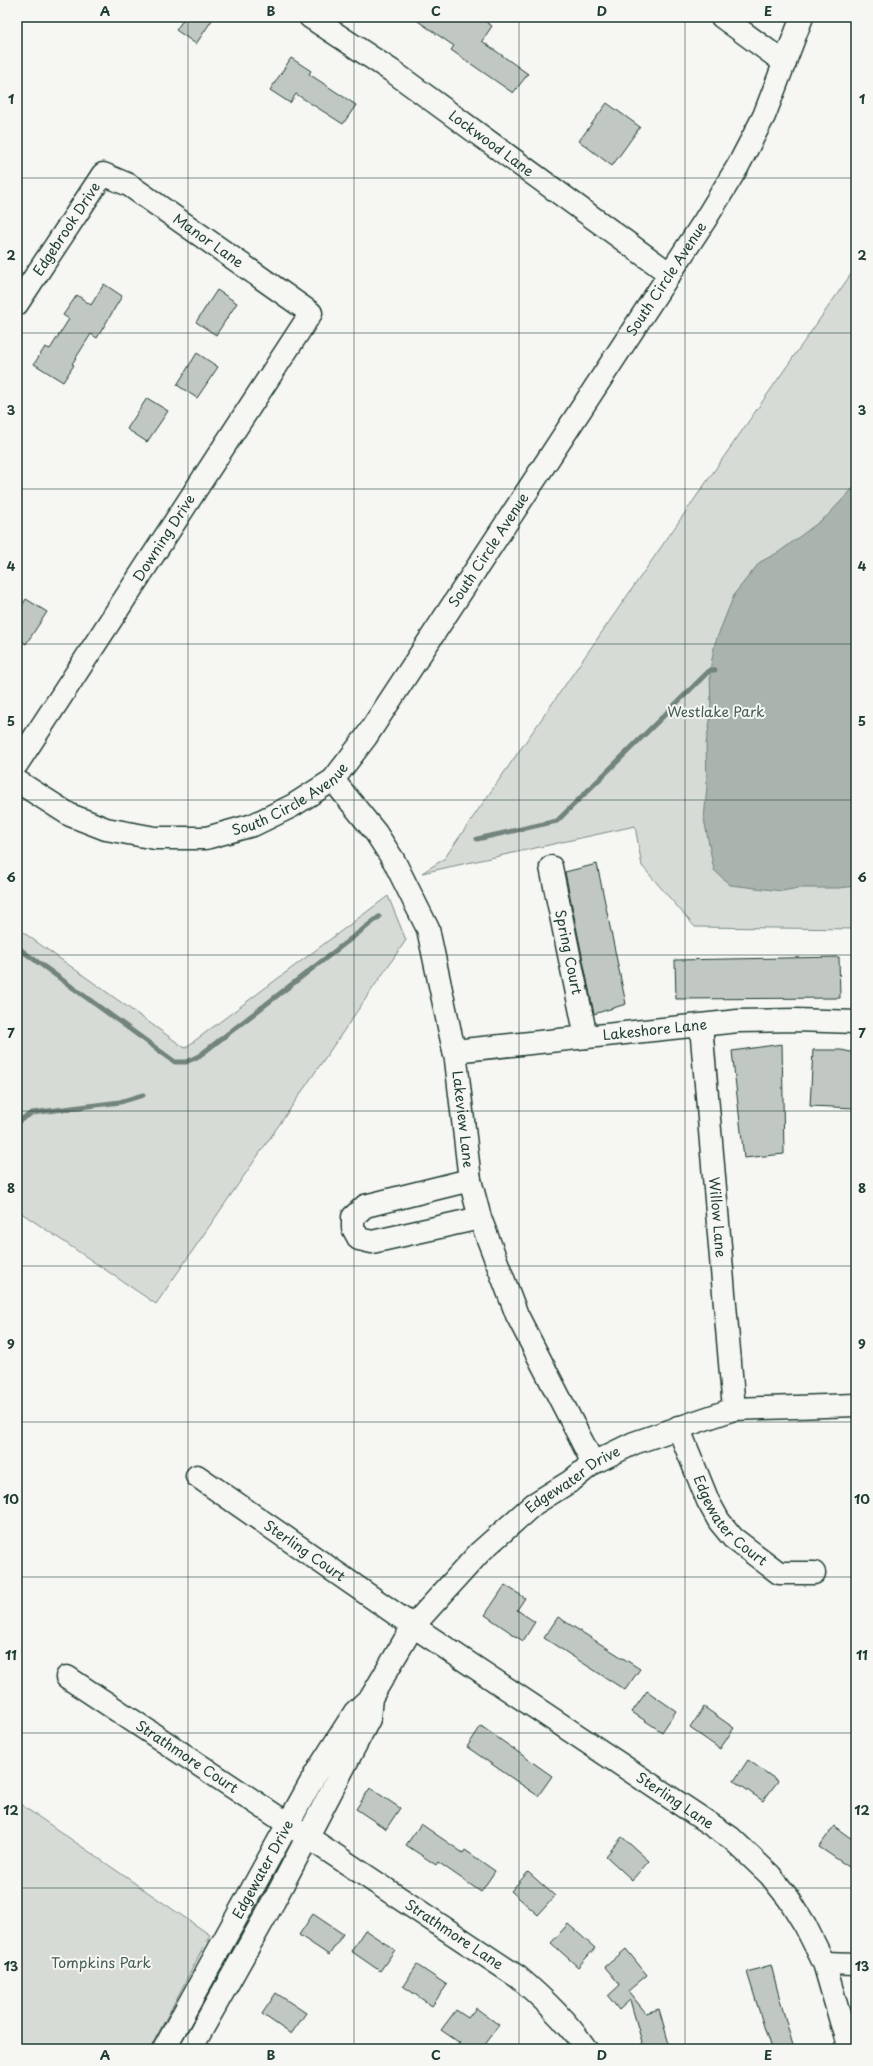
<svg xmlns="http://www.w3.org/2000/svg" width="873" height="2066" viewBox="0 0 873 2066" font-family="'Playpen Sans',sans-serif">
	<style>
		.green { fill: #d6dbd6; stroke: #7a8c85 }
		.water { fill: #aab3ae; stroke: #72847d }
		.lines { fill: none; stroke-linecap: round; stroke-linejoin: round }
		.stream { stroke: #72847d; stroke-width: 5 }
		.building { fill: #c1c8c3; stroke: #1f3d34 }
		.minor-casing { stroke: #1f3d34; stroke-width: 25 }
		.minor { stroke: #f6f6f2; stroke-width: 22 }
		.grid { fill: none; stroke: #1f3d34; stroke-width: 1; stroke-opacity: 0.55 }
		.labels { text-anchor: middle; stroke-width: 4; stroke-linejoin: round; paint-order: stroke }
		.street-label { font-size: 14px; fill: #1f3d34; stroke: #f6f6f2 }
		.park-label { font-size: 14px; fill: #445d54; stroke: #f6f6f2 }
		.neatline { fill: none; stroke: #1f3d34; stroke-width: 1.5 }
		.grid-label { font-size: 13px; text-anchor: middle; font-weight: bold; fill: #1f3d34 }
	</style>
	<rect width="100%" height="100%" fill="#f6f6f2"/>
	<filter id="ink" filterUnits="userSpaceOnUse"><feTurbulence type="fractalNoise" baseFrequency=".025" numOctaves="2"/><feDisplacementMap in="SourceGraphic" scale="8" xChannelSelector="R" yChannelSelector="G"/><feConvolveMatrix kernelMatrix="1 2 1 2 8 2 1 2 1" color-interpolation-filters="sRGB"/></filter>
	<g filter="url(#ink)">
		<!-- green -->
		<g class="green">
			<path d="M 856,267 L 856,929 L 695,927 L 642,866 L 635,826 L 422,873 L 444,859 Z"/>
			<path d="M 388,896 L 406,940 L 156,1304 L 17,1210 L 17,928 L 185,1048 Z"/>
			<path d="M 17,1802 L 210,1935 L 150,2049 L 17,2049 Z"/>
		</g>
		<!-- water -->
		<path class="water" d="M 856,485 L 856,886 L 839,888 L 799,888 L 782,891 L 730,885 L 714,870 L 704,819 L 707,786 L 706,743 L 711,715 L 710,670 L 715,643 L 728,610 L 735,593 L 760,562 L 779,552 L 827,516 Z"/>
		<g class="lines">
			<!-- stream -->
			<g class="stream">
				<path d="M 477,839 L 557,821 L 710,670 L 715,670"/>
				<path d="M 17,947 L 175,1062 L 186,1062 L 199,1056 L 379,917"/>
				<path d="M 17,1122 L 32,1113 L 120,1102 L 143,1095"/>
			</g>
		</g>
		<!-- building -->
		<g class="building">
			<path d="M 185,17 L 214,17 L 196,44 L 176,30 Z"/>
			<path d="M 412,17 L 479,17 L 492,26 L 482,41 L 528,74 L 513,93 L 451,50 L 454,46 Z"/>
			<path d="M 291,58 L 311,71 L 309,74 L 356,105 L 343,124 L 296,94 L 290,103 L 270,90 Z"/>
			<path d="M 607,103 L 640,127 L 612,166 L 579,141 Z"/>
			<path d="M 104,284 L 122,296 L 97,338 L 91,334 L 72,364 L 74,365 L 63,382 L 34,364 L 45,347 L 50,349 L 69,319 L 63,315 L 77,295 L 91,305 Z"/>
			<path d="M 217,290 L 237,303 L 216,335 L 196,322 Z"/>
			<path d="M 197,353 L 218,367 L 197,398 L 177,385 Z"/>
			<path d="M 147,398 L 168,411 L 147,442 L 127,429 Z"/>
			<path d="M 26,599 L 47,612 L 26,644 L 17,638 L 17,614 Z"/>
			<path d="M 597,864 L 626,1004 L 594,1014 L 565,872 Z"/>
			<path d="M 839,957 L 840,998 L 676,999 L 675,960 Z"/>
			<path d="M 782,1044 L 784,1154 L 744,1158 L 732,1051 Z"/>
			<path d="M 813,1050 L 841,1050 L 856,1053 L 856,1108 L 810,1106 Z"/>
			<path d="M 505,1585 L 525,1598 L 517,1610 L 535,1622 L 523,1641 L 485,1615 Z"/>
			<path d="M 558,1617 L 640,1669 L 625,1690 L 544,1638 Z"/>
			<path d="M 647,1691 L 676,1711 L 662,1732 L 632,1712 Z"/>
			<path d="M 704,1707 L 734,1728 L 720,1749 L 690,1728 Z"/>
			<path d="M 481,1726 L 552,1776 L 538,1796 L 467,1747 Z"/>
			<path d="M 748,1760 L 778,1781 L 763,1801 L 734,1781 Z"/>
			<path d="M 370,1788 L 400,1808 L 386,1829 L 356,1809 Z"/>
			<path d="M 421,1824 L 463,1853 L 465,1850 L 495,1871 L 481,1892 L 438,1862 L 436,1865 L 406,1845 Z"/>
			<path d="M 834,1826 L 856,1842 L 856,1857 L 849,1867 L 819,1847 Z"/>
			<path d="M 622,1837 L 649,1861 L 632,1880 L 606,1856 Z"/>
			<path d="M 528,1872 L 555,1896 L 538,1915 L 511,1891 Z"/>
			<path d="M 313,1914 L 343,1934 L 329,1955 L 299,1935 Z"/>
			<path d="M 568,1924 L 595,1948 L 578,1967 L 551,1943 Z"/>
			<path d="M 365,1930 L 395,1950 L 380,1971 L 351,1951 Z"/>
			<path d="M 626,1949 L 647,1975 L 628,1991 L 646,2013 L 659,2009 L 669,2044 L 644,2049 L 630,2000 L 619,2010 L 608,1996 L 620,1985 L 605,1967 Z"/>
			<path d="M 417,1965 L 447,1985 L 432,2006 L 403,1986 Z"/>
			<path d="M 771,1965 L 780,2000 L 794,2049 L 771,2049 L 747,1972 Z"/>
			<path d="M 276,1993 L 306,2013 L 291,2034 L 262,2014 Z"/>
			<path d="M 476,2008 L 499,2025 L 481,2049 L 456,2049 L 460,2043 L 441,2030 L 456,2010 L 468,2018 Z"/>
		</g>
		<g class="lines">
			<defs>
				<g id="minor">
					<path id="s1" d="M 310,17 L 392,71 L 670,274"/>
					<path d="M 722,17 L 785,63"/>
					<path id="s2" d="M 17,304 L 103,174 L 129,185 L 311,313 L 17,764"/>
					<path id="s3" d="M 333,780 L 376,833 L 394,861 L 428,929 L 456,1060 L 470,1180 L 480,1218 L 517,1315 L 593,1463"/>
					<path id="s4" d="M 17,781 L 70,815 L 106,829 L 155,838 L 206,838 L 253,825 L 292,806 L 333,780 L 366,737 L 705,220 L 738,166 L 764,116 L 802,17"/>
					<path id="s5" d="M 551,867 L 586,1037"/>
					<path id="s6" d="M 701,1026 L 734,1409"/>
					<path id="s7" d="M 454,1051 L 738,1021 L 795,1020 L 856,1022"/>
					<path d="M 470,1180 L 365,1206 L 353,1217 L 353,1228 L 359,1239 L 372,1242 L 480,1218"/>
					<path id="s8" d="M 678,1427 L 708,1501 L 719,1521 L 733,1538 L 779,1573 L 814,1573"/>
					<path id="s9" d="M 197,1476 L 413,1626 L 731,1838 L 770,1875 L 789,1899 L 805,1925 L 824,1963 L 849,2049"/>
					<path id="s10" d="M 67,1677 L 518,1977 C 544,1999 567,2021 586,2049"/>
					<path d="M 824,1963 L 856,1964"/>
					<path id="s11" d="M 164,2049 L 316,1773 L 355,1712 L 372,1696 L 413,1626 L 480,1552 L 534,1504 L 571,1481 L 593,1463 L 634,1443 L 734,1409 L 856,1405"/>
					<path d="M 191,2049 L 274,1901 L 369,1719 L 371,1697"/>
				</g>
			</defs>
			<!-- minor casing -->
			<use href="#minor" class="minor-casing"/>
			<!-- minor -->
			<use href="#minor" class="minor"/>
		</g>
	</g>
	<!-- grid -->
	<path class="grid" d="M 188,17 L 188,2049M 354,17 L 354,2049M 519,17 L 519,2049M 685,17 L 685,2049M 17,178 L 856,178M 17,333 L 856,333M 17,489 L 856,489M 17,644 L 856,644M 17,800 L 856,800M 17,955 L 856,955M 17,1111 L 856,1111M 17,1266 L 856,1266M 17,1422 L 856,1422M 17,1577 L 856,1577M 17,1733 L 856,1733M 17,1888 L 856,1888"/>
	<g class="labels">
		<!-- street labels -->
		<g class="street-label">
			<text dy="5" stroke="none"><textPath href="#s1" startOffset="221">Lockwood Lane</textPath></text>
			<text dy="5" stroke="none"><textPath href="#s2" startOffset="90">Edgebrook Drive</textPath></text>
			<text dy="5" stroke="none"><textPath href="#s2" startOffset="281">Manor Lane</textPath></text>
			<text dy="5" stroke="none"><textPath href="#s4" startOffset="945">South Circle Avenue</textPath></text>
			<text transform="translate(164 538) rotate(-57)" y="5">Downing Drive</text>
			<text dy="5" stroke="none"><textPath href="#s4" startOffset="621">South Circle Avenue</textPath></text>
			<text dy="5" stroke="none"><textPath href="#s4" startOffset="296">South Circle Avenue</textPath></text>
			<text dy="5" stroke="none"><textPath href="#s5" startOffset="87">Spring Court</textPath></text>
			<text dy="5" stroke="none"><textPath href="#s7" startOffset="202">Lakeshore Lane</textPath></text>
			<text dy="5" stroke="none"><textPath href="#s3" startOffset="371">Lakeview Lane</textPath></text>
			<text dy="5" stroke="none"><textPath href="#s6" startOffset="192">Willow Lane</textPath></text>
			<text dy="5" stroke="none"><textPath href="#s11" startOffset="710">Edgewater Drive</textPath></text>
			<text dy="5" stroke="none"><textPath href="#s8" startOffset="109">Edgewater Court</textPath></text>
			<text dy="5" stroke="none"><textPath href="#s9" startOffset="131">Sterling Court</textPath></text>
			<text dy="5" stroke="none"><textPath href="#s10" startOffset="144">Strathmore Court</textPath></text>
			<text dy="5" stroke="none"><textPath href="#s9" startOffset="578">Sterling Lane</textPath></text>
			<text dy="5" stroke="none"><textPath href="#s11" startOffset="205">Edgewater Drive</textPath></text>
			<text dy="5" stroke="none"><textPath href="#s10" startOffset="465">Strathmore Lane</textPath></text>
		</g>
		<!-- park labels -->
		<g class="park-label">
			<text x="716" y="717">Westlake Park</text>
			<text x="101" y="1968">Tompkins Park</text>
		</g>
	</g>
	<!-- margin -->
	<rect width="873" height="2066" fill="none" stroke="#f6f6f2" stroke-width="44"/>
	<rect x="22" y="22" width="829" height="2022" class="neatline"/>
	<g class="grid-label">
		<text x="105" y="16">A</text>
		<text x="271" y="16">B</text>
		<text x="436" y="16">C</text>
		<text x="602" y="16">D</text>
		<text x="768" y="16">E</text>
		<text x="11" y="104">1</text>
		<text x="862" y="104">1</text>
		<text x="11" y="260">2</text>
		<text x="862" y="260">2</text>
		<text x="11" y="415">3</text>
		<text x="862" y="415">3</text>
		<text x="11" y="571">4</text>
		<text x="862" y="571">4</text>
		<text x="11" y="726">5</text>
		<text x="862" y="726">5</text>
		<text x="11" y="882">6</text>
		<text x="862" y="882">6</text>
		<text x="11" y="1038">7</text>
		<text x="862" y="1038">7</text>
		<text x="11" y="1193">8</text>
		<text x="862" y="1193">8</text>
		<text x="11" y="1349">9</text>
		<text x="862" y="1349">9</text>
		<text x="11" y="1504">10</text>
		<text x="862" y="1504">10</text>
		<text x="11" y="1660">11</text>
		<text x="862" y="1660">11</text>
		<text x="11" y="1815">12</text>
		<text x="862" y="1815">12</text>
		<text x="11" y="1971">13</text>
		<text x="862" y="1971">13</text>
		<text x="105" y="2060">A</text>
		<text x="271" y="2060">B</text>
		<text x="436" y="2060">C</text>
		<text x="602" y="2060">D</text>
		<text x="768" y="2060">E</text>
	</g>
</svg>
